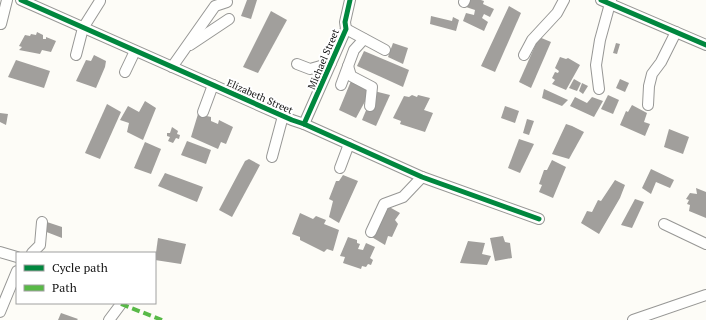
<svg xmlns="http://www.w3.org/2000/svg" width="706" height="320" viewBox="0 0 706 320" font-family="'PT Serif',serif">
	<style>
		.building { fill: #a19f9c }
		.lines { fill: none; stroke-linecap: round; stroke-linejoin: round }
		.street-casing { stroke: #979795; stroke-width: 12 }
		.street { stroke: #fffffe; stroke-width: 10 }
		.quiet { stroke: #58b947; stroke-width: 4; stroke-dasharray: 8 4; stroke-linecap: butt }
		.cycleway-casing { stroke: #fff; stroke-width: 8 }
		.cycleway { stroke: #00873e; stroke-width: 5 }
		.labels { text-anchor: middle; stroke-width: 4; stroke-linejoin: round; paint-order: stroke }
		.street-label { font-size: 10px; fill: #111; stroke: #fff }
	</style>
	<rect width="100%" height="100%" fill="#fdfcf7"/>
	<!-- building -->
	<g class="building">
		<path d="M 247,0 L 257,0 L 251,19 L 241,16 Z"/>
		<path d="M 469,0 L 481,0 L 484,1 L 483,4 L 494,9 L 490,17 L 484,14 L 482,18 L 488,22 L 484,31 L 463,21 L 466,13 L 474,15 L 475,10 L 466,7 Z"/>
		<path d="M 509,6 L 521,13 L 495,72 L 481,66 Z"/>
		<path d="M 271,11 L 287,20 L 258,73 L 243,67 Z"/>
		<path d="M 431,16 L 452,21 L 453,17 L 459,20 L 456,31 L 430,24 Z"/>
		<path d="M 37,32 L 43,35 L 43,39 L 46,39 L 46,37 L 56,41 L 51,52 L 42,50 L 40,54 L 19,50 L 22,47 L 19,46 L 25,35 L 30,36 L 31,34 L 36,35 Z"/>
		<path d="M 539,37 L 551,42 L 531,88 L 519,82 Z"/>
		<path d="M 393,43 L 408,48 L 403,64 L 388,57 Z"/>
		<path d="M 616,43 L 620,44 L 617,54 L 613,53 Z"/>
		<path d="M 364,51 L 409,70 L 403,87 L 357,66 Z"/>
		<path d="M 94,55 L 106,61 L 105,67 L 96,88 L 76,81 L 86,60 L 91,61 Z"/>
		<path d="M 560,57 L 566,59 L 568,58 L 580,65 L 566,90 L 552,84 L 555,80 L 552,78 L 555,72 L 558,73 L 559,71 L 555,68 Z"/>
		<path d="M 16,60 L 50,71 L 44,88 L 8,77 Z"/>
		<path d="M 574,79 L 581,83 L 577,91 L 569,88 Z"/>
		<path d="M 620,79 L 629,83 L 625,92 L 616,88 Z"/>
		<path d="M 351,81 L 368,87 L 366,93 L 369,94 L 356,118 L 339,110 Z"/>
		<path d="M 582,83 L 588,86 L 583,94 L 579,91 Z"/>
		<path d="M 544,89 L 568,100 L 562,106 L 542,98 Z"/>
		<path d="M 374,91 L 390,95 L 376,126 L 362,120 Z"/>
		<path d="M 412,95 L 417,97 L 418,95 L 430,98 L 424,110 L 433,113 L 425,132 L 400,124 L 401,121 L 393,118 L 404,96 L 409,97 Z"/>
		<path d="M 608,95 L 619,100 L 613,114 L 601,109 Z"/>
		<path d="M 575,97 L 587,103 L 592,97 L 603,101 L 594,117 L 570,106 Z"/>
		<path d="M 145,101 L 156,108 L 143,140 L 127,132 L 129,123 L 120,120 L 128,106 L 139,112 Z"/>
		<path d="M 107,104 L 121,112 L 100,159 L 85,153 Z"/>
		<path d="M 632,105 L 647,113 L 644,122 L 650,124 L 645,136 L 620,125 L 626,111 L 628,112 Z"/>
		<path d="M 505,106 L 519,111 L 515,123 L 501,118 Z"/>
		<path d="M 0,113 L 8,114 L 6,125 L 0,122 Z"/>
		<path d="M 198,114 L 211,117 L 211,121 L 218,124 L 219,120 L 233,127 L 226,144 L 221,142 L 218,149 L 191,137 Z"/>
		<path d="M 527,119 L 534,121 L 529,135 L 523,133 Z"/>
		<path d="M 566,124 L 572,126 L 584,132 L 569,159 L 552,154 Z"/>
		<path d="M 172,127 L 178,131 L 177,134 L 180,135 L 179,139 L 176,138 L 173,143 L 168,141 L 170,137 L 167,136 L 167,133 L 170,133 Z"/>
		<path d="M 669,129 L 689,137 L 683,154 L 664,147 Z"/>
		<path d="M 519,139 L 534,144 L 520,173 L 508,168 Z"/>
		<path d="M 187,141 L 211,150 L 206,164 L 181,155 Z"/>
		<path d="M 145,142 L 161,149 L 151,174 L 134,168 Z"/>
		<path d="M 249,159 L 260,165 L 232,217 L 219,210 L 245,161 Z"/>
		<path d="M 552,160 L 566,167 L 553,198 L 539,192 L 542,185 L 539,184 L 544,170 L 547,170 Z"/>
		<path d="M 651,169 L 674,180 L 670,188 L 656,182 L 651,194 L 642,188 Z"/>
		<path d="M 165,173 L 203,187 L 197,202 L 158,186 Z"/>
		<path d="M 343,175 L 358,181 L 339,223 L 329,217 L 333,201 L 329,199 L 336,181 L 339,181 Z"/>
		<path d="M 615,180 L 625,185 L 620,198 L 599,234 L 581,223 L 587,211 L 592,212 L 598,200 L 601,201 Z"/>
		<path d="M 696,188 L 706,192 L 706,218 L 689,211 L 690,205 L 687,204 L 689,200 L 686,199 L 690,193 L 697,194 Z"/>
		<path d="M 635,199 L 644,202 L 632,228 L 621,225 Z"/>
		<path d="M 384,204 L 400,213 L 395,220 L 398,224 L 392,237 L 388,236 L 385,245 L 370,236 Z"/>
		<path d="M 300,213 L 313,219 L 316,216 L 326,220 L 324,224 L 339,230 L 333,251 L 327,249 L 324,252 L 300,240 L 300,237 L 292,234 Z"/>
		<path d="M 47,222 L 62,227 L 62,238 L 44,231 Z"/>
		<path d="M 503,236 L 505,242 L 510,243 L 512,258 L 495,261 L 490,238 Z"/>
		<path d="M 348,237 L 357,240 L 357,243 L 360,244 L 358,249 L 363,250 L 366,243 L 375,247 L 370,258 L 373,260 L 371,265 L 368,264 L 366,267 L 362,266 L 361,269 L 343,263 L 345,257 L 340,256 Z"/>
		<path d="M 158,238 L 186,244 L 181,264 L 155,260 Z"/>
		<path d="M 468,241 L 485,243 L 482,254 L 491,256 L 487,265 L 460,263 Z"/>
		<path d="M 61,313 L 78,319 L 77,320 L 58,320 Z"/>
	</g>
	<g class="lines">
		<defs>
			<g id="street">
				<path d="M 21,0 L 292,120 L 304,124 L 422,177 L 539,219"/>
				<path d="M 601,0 L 706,45"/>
				<path d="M 464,2 L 465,0"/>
				<path d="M 1,24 L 7,0"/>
				<path d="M 346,29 L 385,50"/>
				<path d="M 190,45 L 229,19"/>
				<path d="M 76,55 L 83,28 L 100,1"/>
				<path d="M 524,55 L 532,40 L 557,13 L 564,0"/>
				<path d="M 297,64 L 310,69 L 331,63"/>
				<path d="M 348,66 L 351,76 L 372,87 L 370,106"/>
				<path d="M 172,67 L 215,6 L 227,2"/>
				<path d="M 125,72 L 135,51"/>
				<path d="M 341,85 L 354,50 L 364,39"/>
				<path d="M 599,89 L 596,65 L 600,40 L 611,0"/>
				<path d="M 648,105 L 649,86 L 652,74 L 661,62 L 676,32"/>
				<path d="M 203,112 L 213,85"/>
				<path d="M 304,124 L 346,29 L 345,22 L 350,0"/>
				<path d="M 272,157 L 283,116"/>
				<path d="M 340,168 L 349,144"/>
				<path d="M 664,224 L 706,244"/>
				<path d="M 371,232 L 384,204 L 403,197 L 422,177"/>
				<path d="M 0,252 L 17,257"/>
				<path d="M 32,253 L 40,245 L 42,222"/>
				<path d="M 0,312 L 17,271"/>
				<path d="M 109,320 L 121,304 L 120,303"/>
				<path d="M 633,320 L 706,295"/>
			</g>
		</defs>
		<!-- street casing -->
		<use href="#street" class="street-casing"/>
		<!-- street -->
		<use href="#street" class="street"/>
		<!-- quiet -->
		<path class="quiet" d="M 121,304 L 162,320"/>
		<defs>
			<g id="cycleway">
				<path d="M 21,0 L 292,120 L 304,124 L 422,177 L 539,219"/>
				<path d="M 601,0 L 706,45"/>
				<path d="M 304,124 L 346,29 L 345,22 L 350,0"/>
			</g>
		</defs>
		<!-- cycleway casing -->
		<use href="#cycleway" class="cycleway-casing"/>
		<!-- cycleway -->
		<use href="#cycleway" class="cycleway"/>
	</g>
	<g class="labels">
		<!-- street labels -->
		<g class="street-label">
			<text transform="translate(323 59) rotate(-67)" y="4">Michael Street</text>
			<text transform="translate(260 96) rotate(24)" y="4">Elizabeth Street</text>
		</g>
	</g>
	<!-- legend -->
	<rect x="16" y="252" width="140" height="52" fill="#ffffff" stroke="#a0a0a0"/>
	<rect x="24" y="265" width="20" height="6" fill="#00873e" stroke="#a0a0a0"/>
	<text x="52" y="272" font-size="12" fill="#111111">Cycle path</text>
	<rect x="24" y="285" width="20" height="6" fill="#58b947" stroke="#a0a0a0"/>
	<text x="52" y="292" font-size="12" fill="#111111">Path</text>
</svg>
